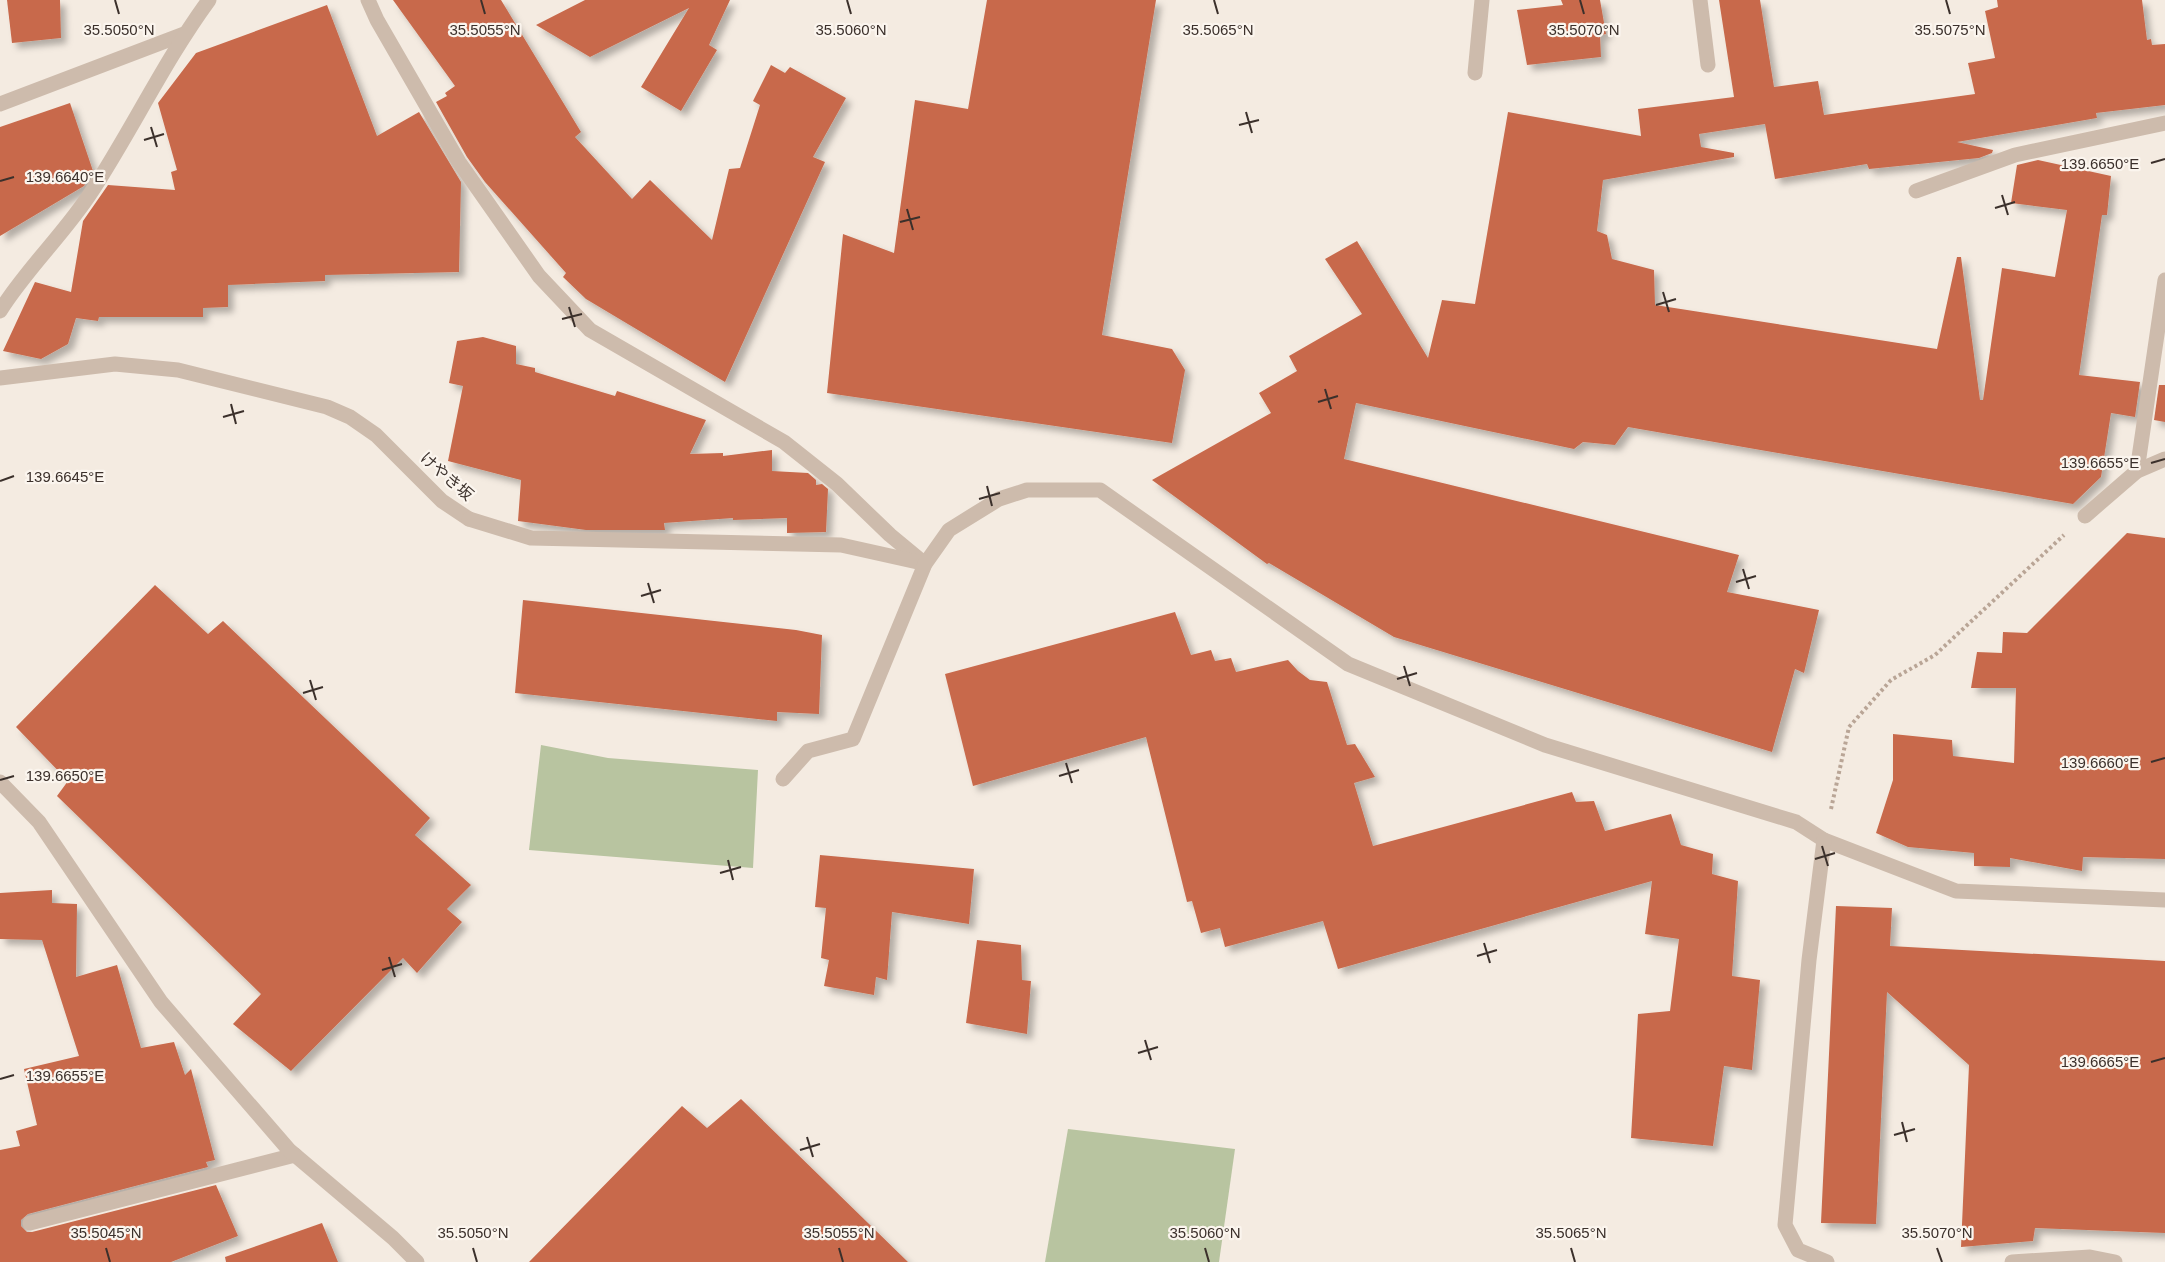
<svg xmlns="http://www.w3.org/2000/svg" width="2165" height="1262" viewBox="0 0 2165 1262" font-family="Helvetica,'Noto Sans JP',sans-serif">
	<style>
		.green { fill: #b8c4a0 }
		.building { fill: #c8694b; filter: url(#shadow) }
		.lines { fill: none; stroke-linecap: round; stroke-linejoin: round }
		.path { stroke: #b9a596; stroke-width: 4; stroke-dasharray: 3 3; stroke-linecap: butt }
		.service { stroke: #cdbbac; stroke-width: 15 }
		.minor { stroke: #cdbbac; stroke-width: 15 }
		.ticks { fill: none; stroke: #3b302b; stroke-width: 2 }
		.labels { text-anchor: middle; stroke-width: 4.5; stroke-linejoin: round; paint-order: stroke }
		.street-label { font-size: 16px; fill: #3b302b; stroke: #fbf5ee }
		.ticks-label { font-size: 15px; text-anchor: middle; fill: #3b302b; stroke: #fbf5ee; stroke-width: 4.5; stroke-linejoin: round; paint-order: stroke }
	</style>
	<defs>
		<filter id="shadow"><feDropShadow dx="5.5" dy="5.5" stdDeviation="3" flood-color="#0004"/></filter>
	</defs>
	<rect width="100%" height="100%" fill="#f4ebe1"/>
	<!-- green -->
	<g class="green">
		<path d="M 541,745 L 608,758 L 758,770 L 753,868 L 529,850 Z"/>
		<path d="M 1068,1129 L 1235,1149 L 1219,1262 L 1045,1262 Z"/>
	</g>
	<!-- building -->
	<g class="building">
		<path d="M 7,0 L 60,0 L 61,38 L 12,43 Z"/>
		<path d="M 393,0 L 501,0 L 581,132 L 575,137 L 632,199 L 650,180 L 712,240 L 729,169 L 740,168 L 760,105 L 753,101 L 771,65 L 785,73 L 790,67 L 846,98 L 813,157 L 825,162 L 725,382 L 586,299 L 563,277 L 566,273 L 485,182 L 467,157 L 436,102 L 447,96 L 445,93 L 455,86 Z"/>
		<path d="M 585,0 L 730,0 L 709,45 L 717,50 L 681,111 L 641,87 L 689,8 L 590,57 L 536,25 Z"/>
		<path d="M 987,0 L 1156,0 L 1102,335 L 1172,349 L 1185,370 L 1172,443 L 827,393 L 843,234 L 894,253 L 915,100 L 968,109 Z"/>
		<path d="M 1561,0 L 1600,0 L 1606,34 L 1600,35 L 1601,57 L 1527,65 L 1517,10 L 1563,5 Z"/>
		<path d="M 1719,0 L 1760,0 L 1774,87 L 1818,81 L 1824,115 L 1975,94 L 1968,63 L 1995,58 L 1985,11 L 1998,7 L 1997,0 L 2142,0 L 2147,40 L 2151,39 L 2152,45 L 2165,44 L 2165,105 L 2096,113 L 2097,118 L 1957,142 L 1993,150 L 1992,153 L 1979,158 L 1869,169 L 1867,164 L 1775,179 L 1765,124 L 1699,134 L 1701,147 L 1734,153 L 1734,157 L 1603,180 L 1597,231 L 1607,235 L 1612,259 L 1654,270 L 1655,305 L 1937,349 L 1957,257 L 1961,257 L 1980,400 L 1983,400 L 2002,268 L 2055,277 L 2067,210 L 2011,203 L 2017,165 L 2038,160 L 2111,176 L 2107,215 L 2102,215 L 2079,375 L 2140,382 L 2135,417 L 2111,413 L 2101,477 L 2073,504 L 1628,427 L 1615,445 L 1583,442 L 1574,449 L 1356,403 L 1344,459 L 1739,555 L 1727,592 L 1819,610 L 1804,673 L 1795,669 L 1772,752 L 1394,637 L 1269,563 L 1267,564 L 1152,480 L 1271,413 L 1259,393 L 1297,371 L 1289,356 L 1362,314 L 1325,259 L 1357,241 L 1428,358 L 1442,300 L 1475,304 L 1508,112 L 1641,136 L 1638,109 L 1734,97 Z"/>
		<path d="M 327,5 L 377,136 L 419,112 L 461,182 L 459,272 L 325,275 L 325,281 L 228,285 L 228,307 L 203,308 L 203,317 L 99,317 L 98,321 L 76,318 L 68,344 L 41,359 L 3,351 L 35,282 L 71,292 L 83,221 L 108,185 L 175,190 L 171,172 L 177,170 L 158,103 L 196,53 Z"/>
		<path d="M 70,103 L 93,171 L 84,186 L 0,236 L 0,127 Z"/>
		<path d="M 483,337 L 516,346 L 516,364 L 535,368 L 535,372 L 615,396 L 617,391 L 706,420 L 690,454 L 723,453 L 723,456 L 772,450 L 772,471 L 808,473 L 816,480 L 816,485 L 822,484 L 828,489 L 826,532 L 787,533 L 787,518 L 733,520 L 733,518 L 664,523 L 665,530 L 586,530 L 518,521 L 521,480 L 448,461 L 463,386 L 449,383 L 457,341 Z"/>
		<path d="M 2159,385 L 2165,385 L 2165,422 L 2154,420 Z"/>
		<path d="M 2127,533 L 2165,538 L 2165,859 L 2083,857 L 2082,871 L 2010,858 L 2010,867 L 1974,866 L 1974,853 L 1908,847 L 1876,833 L 1893,780 L 1893,734 L 1952,740 L 1953,756 L 2014,763 L 2016,688 L 1971,688 L 1977,652 L 2002,653 L 2003,632 L 2027,633 Z"/>
		<path d="M 155,585 L 208,634 L 223,621 L 430,818 L 415,835 L 471,885 L 447,909 L 462,922 L 417,973 L 403,958 L 291,1071 L 233,1024 L 261,994 L 57,796 L 68,781 L 16,727 Z"/>
		<path d="M 523,600 L 796,630 L 822,635 L 819,714 L 777,712 L 777,721 L 515,693 Z"/>
		<path d="M 1175,612 L 1191,655 L 1211,650 L 1215,661 L 1231,658 L 1236,672 L 1288,660 L 1298,671 L 1310,680 L 1327,682 L 1347,745 L 1355,744 L 1375,777 L 1354,783 L 1373,846 L 1572,792 L 1576,802 L 1594,801 L 1605,831 L 1671,814 L 1681,845 L 1713,854 L 1712,874 L 1738,881 L 1732,976 L 1760,980 L 1752,1070 L 1724,1066 L 1713,1146 L 1631,1138 L 1638,1014 L 1670,1011 L 1679,939 L 1645,934 L 1652,881 L 1338,969 L 1323,921 L 1225,947 L 1220,928 L 1201,933 L 1192,901 L 1187,902 L 1146,737 L 973,786 L 945,674 Z"/>
		<path d="M 820,855 L 974,869 L 969,924 L 892,912 L 887,980 L 876,977 L 874,995 L 824,986 L 829,960 L 821,958 L 826,908 L 815,907 Z"/>
		<path d="M 52,890 L 52,903 L 77,904 L 76,977 L 117,965 L 141,1048 L 174,1042 L 185,1075 L 191,1069 L 215,1160 L 206,1162 L 208,1167 L 28,1214 L 21,1220 L 21,1226 L 27,1232 L 32,1232 L 216,1185 L 238,1236 L 171,1262 L 0,1262 L 0,1150 L 20,1146 L 16,1131 L 37,1125 L 24,1069 L 79,1056 L 42,940 L 0,939 L 0,893 Z"/>
		<path d="M 1836,906 L 1892,908 L 1890,946 L 2165,961 L 2165,1233 L 2035,1228 L 2033,1241 L 1961,1247 L 1969,1065 L 1887,992 L 1876,1224 L 1821,1223 Z"/>
		<path d="M 977,940 L 1021,945 L 1022,980 L 1031,981 L 1027,1034 L 966,1023 Z"/>
		<path d="M 741,1099 L 908,1262 L 529,1262 L 682,1106 L 707,1128 Z"/>
		<path d="M 322,1223 L 338,1262 L 226,1262 L 225,1257 Z"/>
	</g>
	<g class="lines">
		<!-- path -->
		<path class="path" d="M 1831,809 L 1849,727 L 1891,680 L 1935,655 L 2064,535"/>
		<!-- service -->
		<g class="service">
			<path d="M 0,378 L 115,364 L 178,370 L 327,407 L 350,417 L 376,435 L 442,501 L 469,519"/>
			<path d="M 30,1223 L 295,1155"/>
		</g>
		<!-- minor -->
		<g class="minor">
			<path d="M 368,0 L 377,20 L 459,162 L 539,276 L 590,330 L 784,442 L 837,484 L 890,535 L 925,564"/>
			<path d="M 1700,0 L 1708,65"/>
			<path d="M 1475,73 L 1482,0"/>
			<path d="M 0,104 L 184,34"/>
			<path d="M 1916,191 L 2015,155 L 2165,123"/>
			<path d="M 0,311 C 27,268 65,233 92,191 C 133,128 165,60 209,0"/>
			<path d="M 2137,471 L 2165,280"/>
			<path d="M 2085,516 L 2137,471 L 2165,459"/>
			<path d="M 469,519 L 531,538 L 841,545 L 922,563"/>
			<path d="M 783,779 L 808,751 L 853,739 L 925,564 L 949,530 L 999,499 L 1027,490 L 1100,490 L 1348,664 L 1545,745 L 1796,822 L 1824,840 L 1956,891 L 2165,900"/>
			<path d="M 0,782 L 39,822 L 161,1002 L 289,1150 L 393,1238 L 417,1262"/>
			<path d="M 1824,840 L 1809,960 L 1785,1225 L 1798,1250 L 1827,1262"/>
			<path d="M 2012,1262 L 2090,1257 L 2115,1262"/>
		</g>
	</g>
	<!-- ticks -->
	<path class="ticks" d="M 115,0 L 119,14M 481,0 L 485,14M 847,0 L 851,14M 1214,0 L 1218,14M 1580,0 L 1584,14M 1946,0 L 1950,14M 1246,112 L 1252,133M 1239,125 L 1259,120M 151,127 L 157,147M 144,140 L 164,134M 2151,163 L 2165,159M 0,181 L 14,177M 2002,195 L 2008,215M 1995,208 L 2015,202M 907,209 L 913,230M 900,222 L 920,217M 1663,292 L 1669,312M 1656,305 L 1676,299M 569,307 L 575,327M 562,319 L 582,314M 1325,389 L 1331,409M 1318,402 L 1338,396M 231,404 L 236,424M 223,417 L 244,411M 2151,463 L 2165,459M 0,481 L 14,476M 987,486 L 992,506M 979,499 L 1000,493M 1743,569 L 1749,589M 1736,582 L 1756,576M 648,583 L 654,603M 641,596 L 661,590M 1404,666 L 1410,686M 1397,679 L 1417,673M 310,680 L 316,700M 303,693 L 323,687M 2151,762 L 2165,758M 1066,763 L 1072,783M 1059,776 L 1079,770M 0,780 L 14,776M 1822,846 L 1828,866M 1815,859 L 1835,853M 728,860 L 733,880M 720,873 L 741,867M 1484,943 L 1490,963M 1477,956 L 1497,950M 389,957 L 395,977M 382,970 L 402,964M 1145,1040 L 1151,1060M 1138,1053 L 1158,1047M 2151,1062 L 2165,1058M 0,1079 L 14,1075M 1902,1122 L 1907,1142M 1894,1135 L 1915,1129M 807,1137 L 813,1157M 800,1150 L 820,1144M 106,1248 L 110,1262M 473,1248 L 477,1262M 839,1248 L 843,1262M 1205,1248 L 1209,1262M 1571,1248 L 1575,1262M 1937,1248 L 1942,1262"/>
	<g class="labels">
		<!-- street labels -->
		<g class="street-label">
			<text transform="translate(447 476) rotate(41)" y="6">けやき坂</text>
		</g>
	</g>
	<g class="ticks-label">
		<text x="119" y="35">35.5050°N</text>
		<text x="485" y="35">35.5055°N</text>
		<text x="851" y="35">35.5060°N</text>
		<text x="1218" y="35">35.5065°N</text>
		<text x="1584" y="35">35.5070°N</text>
		<text x="1950" y="35">35.5075°N</text>
		<text x="2100" y="169">139.6650°E</text>
		<text x="65" y="182">139.6640°E</text>
		<text x="2100" y="468">139.6655°E</text>
		<text x="65" y="482">139.6645°E</text>
		<text x="2100" y="768">139.6660°E</text>
		<text x="65" y="781">139.6650°E</text>
		<text x="2100" y="1067">139.6665°E</text>
		<text x="65" y="1081">139.6655°E</text>
		<text x="106" y="1238">35.5045°N</text>
		<text x="473" y="1238">35.5050°N</text>
		<text x="839" y="1238">35.5055°N</text>
		<text x="1205" y="1238">35.5060°N</text>
		<text x="1571" y="1238">35.5065°N</text>
		<text x="1937" y="1238">35.5070°N</text>
	</g>
</svg>
